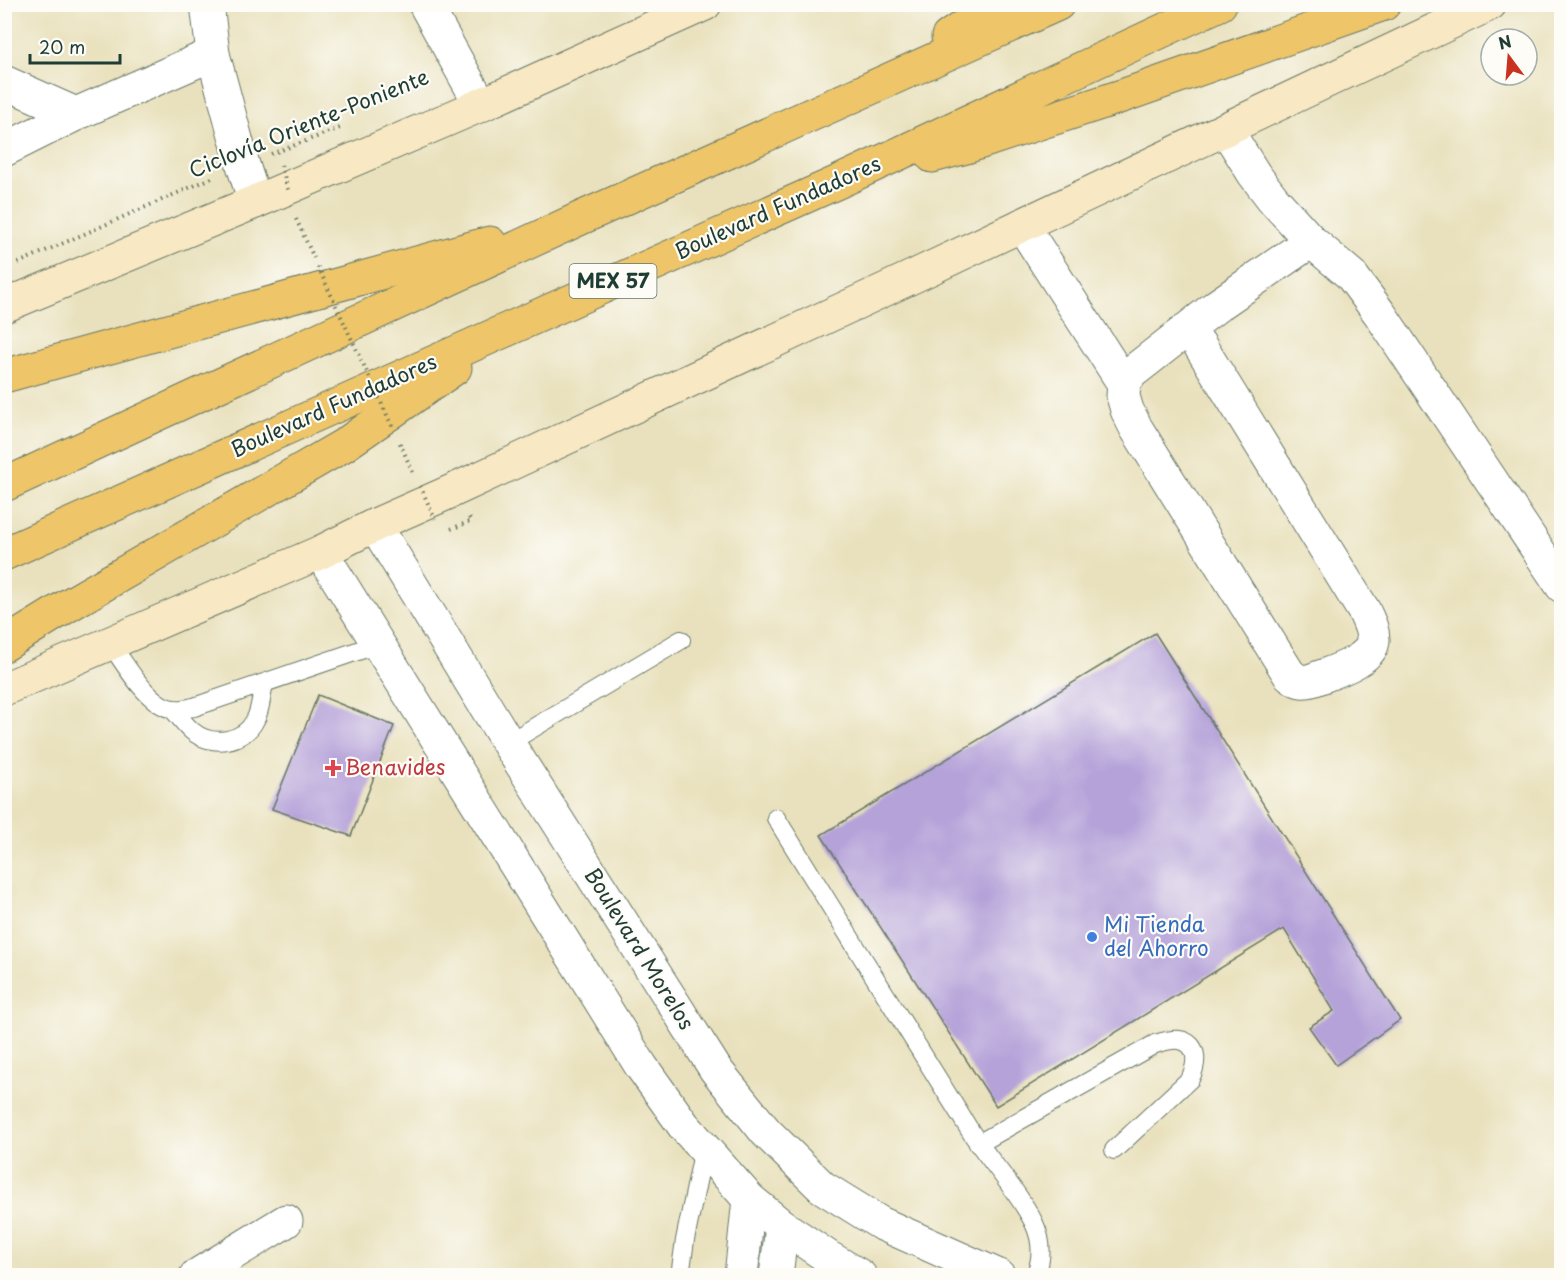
<svg xmlns="http://www.w3.org/2000/svg" width="1566" height="1280" viewBox="0 0 1566 1280" font-family="'Playpen Sans',sans-serif">
	<style>
		.building { fill: #b5a2d9 }
		.lines { fill: none; stroke-linecap: round; stroke-linejoin: round }
		.service-casing { stroke: #667664; stroke-width: 20 }
		.minor-casing { stroke: #667664; stroke-width: 35 }
		.tertiary-casing { stroke: #667664; stroke-width: 35 }
		.secondary-casing { stroke: #667664; stroke-width: 35 }
		.motorway-casing { stroke: #667664; stroke-width: 35 }
		.path { stroke: #667664; stroke-width: 4; stroke-dasharray: 1.5 4.5; stroke-linecap: butt }
		.service { stroke: #fff; stroke-width: 18 }
		.minor { stroke: #fff; stroke-width: 33 }
		.tertiary { stroke: #fff; stroke-width: 33 }
		.secondary { stroke: #f8e8c3; stroke-width: 33 }
		.motorway { stroke: #eec569; stroke-width: 33 }
		.path-bridge { stroke: #667664; stroke-width: 4; stroke-dasharray: 1.5 4.5; stroke-linecap: butt }
		.health-dot { fill: #e0444e; stroke: #fdfcf7; stroke-width: 2 }
		.shop-dot { fill: #3f7fe0; stroke: #fdfcf7; stroke-width: 2 }
		.labels { text-anchor: middle; stroke-width: 4.5; stroke-linejoin: round; paint-order: stroke }
		.shield { fill: #fdfcf7; stroke: #62766e; stroke-width: 1.5 }
		.shield-label { font-size: 20px; font-weight: bold; fill: #1f3d34 }
		.street-label { font-size: 21px; fill: #1f3d34; stroke: #fdfcf7 }
		.health-label { font-size: 21px; fill: #be3a42; stroke: #fdfcf7; text-anchor: start }
		.shop-label { font-size: 21px; fill: #366cbe; stroke: #fdfcf7; text-anchor: start }
	</style>
	<rect width="100%" height="100%" fill="#fdfcf7"/>
	<filter id="ink" filterUnits="userSpaceOnUse"><feTurbulence type="fractalNoise" baseFrequency=".0167" numOctaves="2"/><feDisplacementMap in="SourceGraphic" scale="12" xChannelSelector="R" yChannelSelector="G"/><feConvolveMatrix kernelMatrix="1 2 1 2 8 2 1 2 1" color-interpolation-filters="sRGB"/></filter>
	<filter id="wash" filterUnits="userSpaceOnUse"><feTurbulence type="fractalNoise" baseFrequency=".008" numOctaves="4" result="noise"/><feDisplacementMap in="SourceGraphic" scale="24" xChannelSelector="R" yChannelSelector="G"/><feGaussianBlur stdDeviation="1.35" result="paint"/><feColorMatrix in="noise" values="0 0 0 0 0 0 0 0 0 0 0 0 0 0 0 0 0 1.4 0 .05"/><feComposite in="paint" operator="in"/></filter>
	<g filter="url(#wash)">
		<rect width="100%" height="100%" fill="#e9e1bd"/>
		<g id="blocks">
			<!-- building -->
			<g class="building">
				<path d="M 1155,633 L 1400,1020 L 1336,1065 L 1309,1027 L 1334,1011 L 1284,929 L 996,1106 L 821,835 Z"/>
				<path d="M 318,695 L 394,726 L 351,836 L 272,809 Z"/>
			</g>
		</g>
	</g>
	<g filter="url(#ink)">
		<use href="#blocks" fill-opacity="0" stroke="#667664" stroke-width="1.5"/>
		<g class="lines">
			<defs>
				<g id="service">
					<path d="M 110,643 C 124,662 149,708 175,709 C 181,710 188,708 194,707 L 378,644"/>
					<path d="M 173,710 C 179,716 185,725 192,731 C 211,747 244,743 255,720 C 261,710 261,695 264,684"/>
					<path d="M 508,743 L 681,640"/>
					<path d="M 776,818 C 840,922 905,1026 969,1129 C 989,1161 1017,1189 1034,1223 C 1042,1240 1043,1258 1035,1276"/>
					<path d="M 978,1144 L 1155,1044 C 1162,1042 1171,1039 1179,1040 C 1200,1043 1197,1065 1190,1079 L 1114,1150"/>
					<path d="M 680,1276 L 685,1240 L 704,1148"/>
				</g>
				<g id="minor">
					<path d="M 207,4 L 213,54 L 243,165 L 255,202"/>
					<path d="M 425,4 L 481,105"/>
					<path d="M 4,82 L 76,114"/>
					<path d="M 1226,129 L 1254,174 L 1273,199 L 1311,241 L 1351,275 L 1380,314 L 1562,586"/>
					<path d="M 4,150 L 76,114 L 213,54"/>
					<path d="M 1022,225 L 1124,384"/>
					<path d="M 1187,329 L 1199,344 L 1364,611 C 1368,620 1373,629 1373,639 C 1374,661 1329,673 1312,680 C 1302,683 1297,681 1289,674 L 1136,428 L 1127,410 L 1123,396 L 1124,384 L 1131,373 L 1218,305 L 1311,241"/>
					<path d="M 196,1276 L 286,1221"/>
					<path d="M 741,1276 L 749,1199"/>
					<path d="M 776,1276 L 782,1226"/>
				</g>
				<g id="tertiary">
					<path d="M 375,525 L 508,743 L 716,1070 L 766,1132 L 822,1187 L 880,1223 L 999,1276"/>
					<path d="M 321,552 L 641,1066 L 684,1126 L 749,1199 L 782,1226 L 828,1257 L 860,1276"/>
				</g>
				<g id="secondary">
					<path d="M 4,306 L 255,202 L 481,105 L 705,4"/>
					<path d="M 4,689 L 321,552 L 375,525 L 452,491 L 912,277 L 1490,4"/>
				</g>
				<g id="motorway">
					<path d="M 948,37 L 996,4"/>
					<path d="M 932,156 L 966,147 L 1125,95 L 1384,4"/>
					<path d="M 4,376 L 490,243"/>
					<path d="M 4,485 L 581,218 L 1058,4"/>
					<path d="M 4,554 L 838,182 L 1220,4"/>
					<path d="M 4,645 L 67,606 L 344,445 L 455,368"/>
				</g>
			</defs>
			<!-- service casing -->
			<use href="#service" class="service-casing"/>
			<!-- minor casing -->
			<use href="#minor" class="minor-casing"/>
			<!-- tertiary casing -->
			<use href="#tertiary" class="tertiary-casing"/>
			<!-- secondary casing -->
			<use href="#secondary" class="secondary-casing"/>
			<!-- motorway casing -->
			<use href="#motorway" class="motorway-casing"/>
			<!-- path -->
			<g class="path">
				<path d="M 271,154 L 340,128"/>
				<path d="M 296,219 L 314,258"/>
				<path d="M 18,263 L 214,177"/>
				<path d="M 400,443 L 414,475"/>
				<path d="M 451,529 L 471,521 L 469,517"/>
			</g>
			<!-- service -->
			<use href="#service" class="service"/>
			<!-- minor -->
			<use href="#minor" class="minor"/>
			<!-- tertiary -->
			<use href="#tertiary" class="tertiary"/>
			<!-- secondary -->
			<use href="#secondary" class="secondary"/>
			<!-- motorway -->
			<use href="#motorway" class="motorway"/>
			<!-- path-bridge -->
			<g class="path-bridge">
				<path d="M 281,165 L 288,190"/>
				<path d="M 318,267 L 392,426"/>
				<path d="M 420,486 L 435,519"/>
			</g>
		</g>
	</g>
	<!-- markers -->
	<path class="health-dot" d="M330 759h6v6h6v6h-6v6h-6v-6h-6v-6h6z"/>
	<circle class="shop-dot" cx="1092" cy="937" r="6"/>
	<g class="labels">
		<!-- shield labels -->
		<rect class="shield" x="569.5" y="264" width="87" height="34" rx="4.5"/>
		<g class="shield-label">
			<text x="613" y="288">MEX 57</text>
		</g>
		<!-- street labels -->
		<g class="street-label">
			<text transform="translate(309 124) rotate(-22)" y="7">Ciclovía Oriente-Poniente</text>
			<text transform="translate(778 208) rotate(-24)" y="7">Boulevard Fundadores</text>
			<text transform="translate(334 406) rotate(-24)" y="7">Boulevard Fundadores</text>
			<text transform="translate(639 949) rotate(58)" y="7">Boulevard Morelos</text>
		</g>
		<!-- health labels -->
		<g class="health-label">
			<text x="345" y="775">Benavides</text>
		</g>
		<!-- shop labels -->
		<g class="shop-label">
			<text x="1104" y="932">Mi Tienda<tspan x="1104" dy="24">del Ahorro</tspan></text>
		</g>
	</g>
	<!-- margin -->
	<rect width="1566" height="1280" fill="none" stroke="#fdfcf7" stroke-width="24"/>
	<!-- north arrow -->
	<g transform="translate(1509 57) rotate(344)"><circle r="28" fill="#fdfcf7" stroke="#a4b0a9" stroke-width="1.5"/>
	<path d="M0-4.5L10 22L0 15L-10 22Z" fill="#c8321e"/>
	<text y="-9" font-size="16" font-weight="bold" text-anchor="middle" fill="#1f3d34">N</text>
	</g>
	<!-- scale -->
	<path d="M30 54v9h90v-9" fill="none" stroke="#1f3d34" stroke-width="3"/>
	<text x="39" y="54" font-size="18" fill="#1f3d34" stroke="#fdfcf7" stroke-width="4.5" paint-order="stroke">20 m</text>
</svg>
